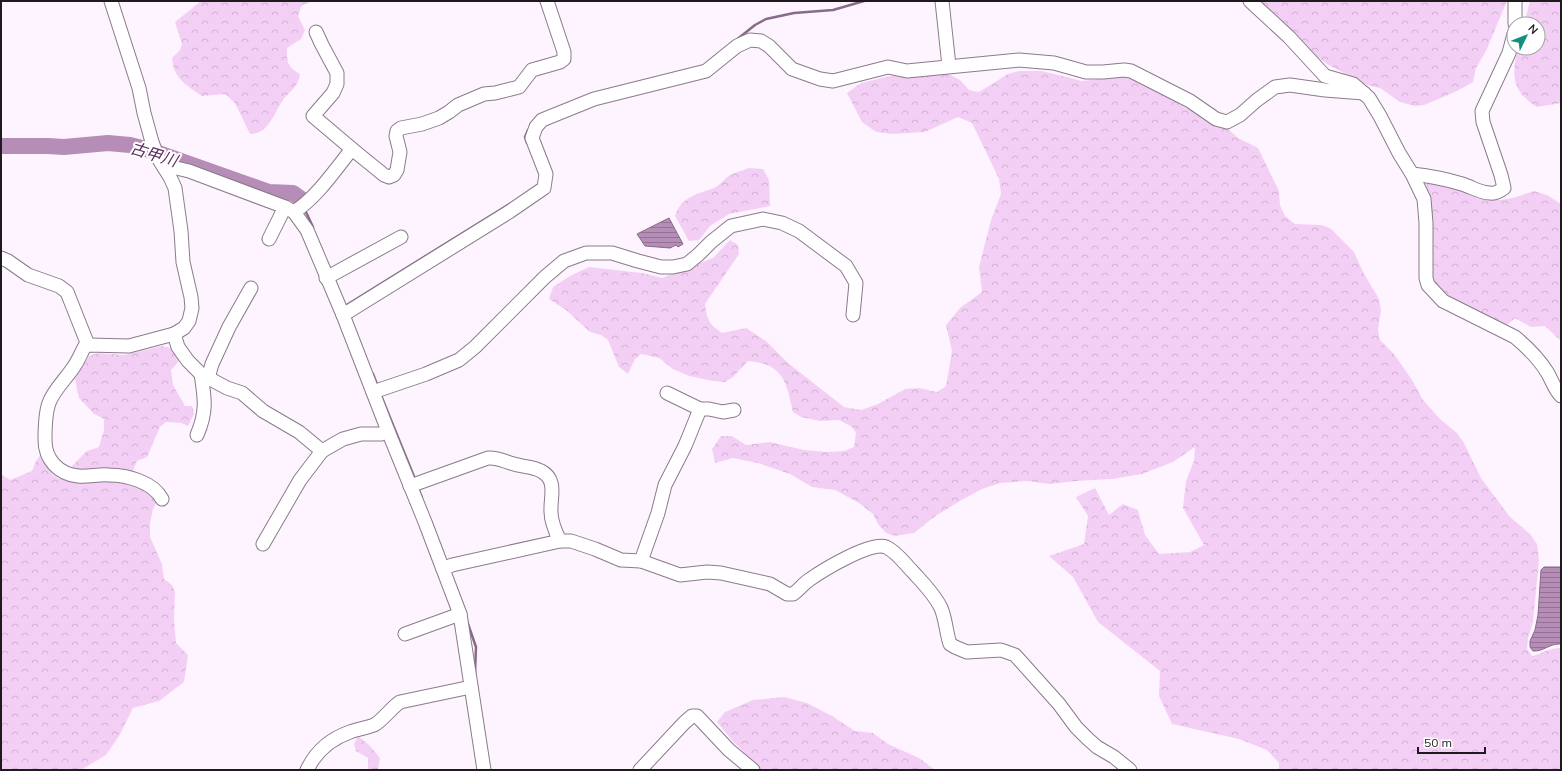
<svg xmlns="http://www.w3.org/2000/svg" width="1562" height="771" viewBox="0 0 1562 771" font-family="Mulish,'Noto Sans JP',sans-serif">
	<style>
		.forest { fill: url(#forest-crowns) }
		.water { fill: url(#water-rules); stroke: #886a89 }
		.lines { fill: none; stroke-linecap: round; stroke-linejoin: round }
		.stream { stroke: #886a89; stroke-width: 2.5 }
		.river { stroke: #b68db7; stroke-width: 16 }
		.minor-casing { stroke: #887c88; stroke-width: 15 }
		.minor { stroke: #fff; stroke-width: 13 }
		.labels { text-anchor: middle; stroke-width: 4; stroke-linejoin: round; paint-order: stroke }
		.water-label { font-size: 16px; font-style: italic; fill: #5d2b60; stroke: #fff }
	</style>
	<defs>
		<pattern id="forest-crowns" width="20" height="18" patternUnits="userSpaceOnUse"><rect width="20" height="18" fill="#f4cff5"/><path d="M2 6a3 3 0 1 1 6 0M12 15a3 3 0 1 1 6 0" fill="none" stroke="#d1b1d2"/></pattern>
		<pattern id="water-rules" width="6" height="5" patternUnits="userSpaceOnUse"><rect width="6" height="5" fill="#b68db7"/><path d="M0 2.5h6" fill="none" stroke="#937294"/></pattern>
	</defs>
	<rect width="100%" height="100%" fill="#fef4ff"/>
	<!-- forest -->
	<g class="forest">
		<path d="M 201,1 L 314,1 L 302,5 L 298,16 L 305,30 L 301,39 L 287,48 C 287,63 287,66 300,74 C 299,86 290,91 283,100 C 274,113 269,134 250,134 L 235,103 L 225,94 L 202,96 C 186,85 173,78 172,58 L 180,50 L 182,44 L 175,22 Z"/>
		<path d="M 1254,1 L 1507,1 L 1486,51 L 1476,68 L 1473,82 L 1455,92 L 1424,105 L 1415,106 L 1400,102 L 1380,88 L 1366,85 L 1327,64 L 1296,42 Z"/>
		<path d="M 1530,1 L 1561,1 L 1561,103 L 1537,107 C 1512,91 1511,76 1518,48 L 1538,48 L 1538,24 L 1524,24 Z"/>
		<path d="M 1019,71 L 1042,71 L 1082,81 L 1127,76 L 1145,84 L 1184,107 L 1226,127 L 1238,138 L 1258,148 L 1279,191 L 1280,205 L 1285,216 L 1295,224 L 1321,225 L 1330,228 L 1354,252 L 1363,272 L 1379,299 L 1381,310 L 1378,330 L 1380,340 L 1394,354 L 1412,380 L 1423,400 L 1440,419 L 1457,433 L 1464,443 L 1481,478 L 1510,517 L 1530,534 L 1537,544 L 1539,560 L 1533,622 L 1528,638 L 1527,649 L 1532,656 C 1541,654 1552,647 1561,648 L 1561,770 L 1279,770 L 1279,763 L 1267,750 L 1239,739 L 1172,724 L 1159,696 L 1160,671 L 1098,622 L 1073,577 L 1049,556 L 1084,544 L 1088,516 L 1076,497 L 1095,488 L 1109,515 L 1123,504 L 1138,510 L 1145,535 L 1159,554 L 1190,552 L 1204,545 L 1183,508 L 1186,481 L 1194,461 L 1195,447 L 1173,462 L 1142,474 L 1112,479 L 1076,481 L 1050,484 L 1027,481 L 1000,483 L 982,489 L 960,501 L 934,517 L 914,533 L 895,536 L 886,533 L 878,524 L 873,514 L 859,503 L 835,490 L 812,487 L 790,474 L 758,463 L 733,458 L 715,463 L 712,449 L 721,436 L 732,436 L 746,445 L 770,442 L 804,450 L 826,452 L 844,451 L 854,447 L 856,433 L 852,427 L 839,420 L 820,421 L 801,417 L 793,412 C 786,382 784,364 748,361 L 733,377 L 725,382 L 713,381 L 689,376 L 673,369 L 659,358 L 641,354 L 635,359 L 628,374 L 619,367 L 608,340 L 601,335 L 590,332 L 566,310 L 549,299 L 553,287 L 570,276 L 589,267 L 642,273 L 662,278 L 713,258 L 730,240 L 738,245 L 739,254 L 705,304 C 707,320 709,324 722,333 L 746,328 L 766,341 L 788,363 L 844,407 L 861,410 L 878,404 L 905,389 L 919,388 L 937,392 L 946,386 L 952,351 L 946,325 L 960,308 L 982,292 L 979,267 L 991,220 L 1001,194 L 999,179 L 972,123 L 958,117 L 925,132 L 892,134 L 876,132 L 862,122 L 847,93 L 861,83 L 886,77 L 896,75 L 945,72 L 960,80 L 969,90 L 979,92 L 1008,74 Z"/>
		<path d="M 748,168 L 763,169 L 769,180 L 770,206 L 729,214 L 710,226 L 699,240 L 689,241 L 675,216 C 681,196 699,194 716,187 C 721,184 725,178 730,175 C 736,172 742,171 748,168 Z"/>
		<path d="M 1433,181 L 1453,187 L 1478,199 L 1500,200 L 1513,198 L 1534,191 L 1547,195 L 1561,204 L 1561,341 L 1545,326 L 1531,327 L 1515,318 L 1507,325 C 1480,315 1450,302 1432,279 L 1425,192 L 1427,183 Z"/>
		<path d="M 162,346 L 173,349 L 180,360 L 171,370 L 173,385 L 185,406 L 192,406 L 194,414 L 188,426 L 181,423 L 166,422 L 160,427 L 147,457 L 137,461 L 129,481 L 159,498 L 153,509 L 150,523 L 150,537 L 162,564 L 164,579 L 172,585 L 175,592 L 174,619 L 176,643 L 188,655 L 184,682 L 159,701 L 133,708 L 119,736 L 106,755 L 81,770 L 1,770 L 1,474 L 10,480 L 32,471 L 36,461 L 41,454 L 53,475 L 59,479 L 87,451 L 99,447 L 104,430 L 104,419 L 94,414 L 79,398 L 75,379 L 89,356 L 98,353 L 124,355 Z"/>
		<path d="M 784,697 L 807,703 L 832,716 L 855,731 L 873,733 L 888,744 L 919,758 L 935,770 L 761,770 L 731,739 L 717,722 L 725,712 L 753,700 Z"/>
		<path d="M 358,736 L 370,746 L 380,758 L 378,770 L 368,770 L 368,758 L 356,751 L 354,744 Z"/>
	</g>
	<!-- water -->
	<g class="water">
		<path d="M 669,218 L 683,244 L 678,247 L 676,245 L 670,248 L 645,246 L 637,234 Z"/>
		<path d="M 1544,567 L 1561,567 L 1561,644 C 1550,643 1543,652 1533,651 L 1530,647 L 1530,641 L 1535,630 L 1538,615 L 1541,570 Z"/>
	</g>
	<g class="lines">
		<!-- stream -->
		<g class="stream">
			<path d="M 735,41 L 755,25 L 766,19 L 794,13 L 833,10 L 864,1"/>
			<path d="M 527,143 L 525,137 L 528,130"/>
			<path d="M 305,210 L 313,227"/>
			<path d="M 345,306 L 511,203"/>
			<path d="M 373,374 L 378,387"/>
			<path d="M 380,393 L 415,479"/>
			<path d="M 418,488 L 422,498"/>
			<path d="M 467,621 L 476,647 L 475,674"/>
		</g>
		<!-- river -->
		<path class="river" d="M 1,146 L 48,146 L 64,147 L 108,143 L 130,145 L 150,150 L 269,192 L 293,193 L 300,198"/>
		<defs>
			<g id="minor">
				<path d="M 111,1 L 139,88 L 144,113 L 152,142 L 158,158 L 170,177 L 175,188 L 181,231 L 183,262 L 191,297 L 192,308 L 189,321 L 184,328 L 174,334 L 129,346 L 88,345 L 85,346 C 81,353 79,359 75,365 C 67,378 54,389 49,403 C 45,414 45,428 45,440 C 45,459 58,474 78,476 C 88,477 99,474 109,475 C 127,475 153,482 162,499"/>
				<path d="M 942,1 L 949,66"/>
				<path d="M 1250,1 L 1289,37 L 1325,76 L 1353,84 L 1369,98 L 1380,116 L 1399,153 L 1412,174 L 1424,199 L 1426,223 L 1426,278 L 1428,285 L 1443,301 L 1515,337 C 1527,347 1539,359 1547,372 C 1552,380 1554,389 1561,396"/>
				<path d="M 1515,1 L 1515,24"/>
				<path d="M 316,32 L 322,45 L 337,73 L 337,84 L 333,93 L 313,116 L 352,149"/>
				<path d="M 164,167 L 172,167 L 189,171 L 285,207 L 294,212 L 307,230 L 343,315 L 388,431 L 425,522 L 460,614 L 484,770"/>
				<path d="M 1412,174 C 1430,176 1446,179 1462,184 C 1472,187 1480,193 1490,193 C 1495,194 1500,191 1504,188 L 1501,175 L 1483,122 L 1482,111 L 1509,53 L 1514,34"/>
				<path d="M 294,212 C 318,196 334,171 352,149 L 384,175 L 389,177 L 394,175 L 397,170 L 400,152 L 396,136 L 397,131 L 401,128 L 422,124 L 439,118 L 449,112 L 458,105 L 484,94 L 495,93 L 519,87 L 532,70 L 560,62 L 564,59 L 564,52 L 547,1"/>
				<path d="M 269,239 L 285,207"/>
				<path d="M 1,258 L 8,261 L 28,275 L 59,286 L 67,292 L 88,345"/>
				<path d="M 326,278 L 401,237"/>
				<path d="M 343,315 L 509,212 L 544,188 L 546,174 L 532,138 L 536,127 L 542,120 L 594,99 L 706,71 L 737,46 L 750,40 L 761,41 L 769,46 L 792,69 L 820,79 L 833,81 L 888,67 L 907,71 L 1019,60 L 1054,63 L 1086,72 L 1103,72 L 1124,70 L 1131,71 L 1190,101 L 1216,119 L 1227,122 L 1240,115 L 1257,100 L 1275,87 L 1290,85 L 1325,90 L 1364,93"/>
				<path d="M 174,334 L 178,347 L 188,361 L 201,374 L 227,388 L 242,393 L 263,411 L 299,432 L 322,451"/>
				<path d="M 208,378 L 212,364 L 229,327 L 251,288"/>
				<path d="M 373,392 L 426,374 L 459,360 L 475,347 L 545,277 L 564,261 L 586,253 L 612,253 L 638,261 L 661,267 L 673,267 L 687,264 L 698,255 L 711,242 L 731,226 L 763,219 L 782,223 L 799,231 L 846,266 L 856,283 L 853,315"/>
				<path d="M 667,393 L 700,409 L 709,409 L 723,412 L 734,410"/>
				<path d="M 197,435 C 207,412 205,399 201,374"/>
				<path d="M 410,486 L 488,458 C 499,457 507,463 518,465 C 525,467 534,467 541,471 C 558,480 550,497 551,512 C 551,522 556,533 560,541"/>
				<path d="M 263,544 L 300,480 L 322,451 L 343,439 L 361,434 L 381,434 L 388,431"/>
				<path d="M 641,561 L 658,513 L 665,485 L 685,446 L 700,409"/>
				<path d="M 443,569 L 452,565 L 560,541 L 571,541 L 595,549 L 621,560 L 641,561 L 680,575 L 707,572 L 721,573 L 770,584 L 787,594 L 793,594 C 799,590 803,584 809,580 C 823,570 871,541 886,547 C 897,552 905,564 913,572 C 923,583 935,595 941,608 C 946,620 946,632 950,644 L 955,647 L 967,652 L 1001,650 L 1015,655 L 1059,704 L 1076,727 L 1088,739 L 1097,747 L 1114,757 L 1130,770"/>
				<path d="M 405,634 L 460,614"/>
				<path d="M 307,770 C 316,751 330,739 350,732 C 358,729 366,728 374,725 C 382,721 391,708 400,702 L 471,687"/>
				<path d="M 640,770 L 684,723 L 692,716 L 697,716 L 729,750 L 753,770"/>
			</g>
		</defs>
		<!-- minor casing -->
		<use href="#minor" class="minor-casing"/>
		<!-- minor -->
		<use href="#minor" class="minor"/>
	</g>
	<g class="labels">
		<!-- water labels -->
		<g class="water-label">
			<text transform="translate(154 154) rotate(17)" y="6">古甲川</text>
		</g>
	</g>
	<!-- border -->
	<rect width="1562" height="771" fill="none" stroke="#1e1a1e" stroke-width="4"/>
	<!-- north arrow -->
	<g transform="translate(1526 36) rotate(47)"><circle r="19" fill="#ffffff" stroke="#a5a3a5"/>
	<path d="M0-3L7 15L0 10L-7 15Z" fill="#10927a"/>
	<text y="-6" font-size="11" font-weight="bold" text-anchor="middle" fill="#1e1a1e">N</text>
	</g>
	<!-- scale -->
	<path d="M1418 747v6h67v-6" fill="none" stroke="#1e1a1e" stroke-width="2"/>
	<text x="1424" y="747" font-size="12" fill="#1e1a1e" stroke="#ffffff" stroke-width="3" paint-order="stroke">50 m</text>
</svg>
